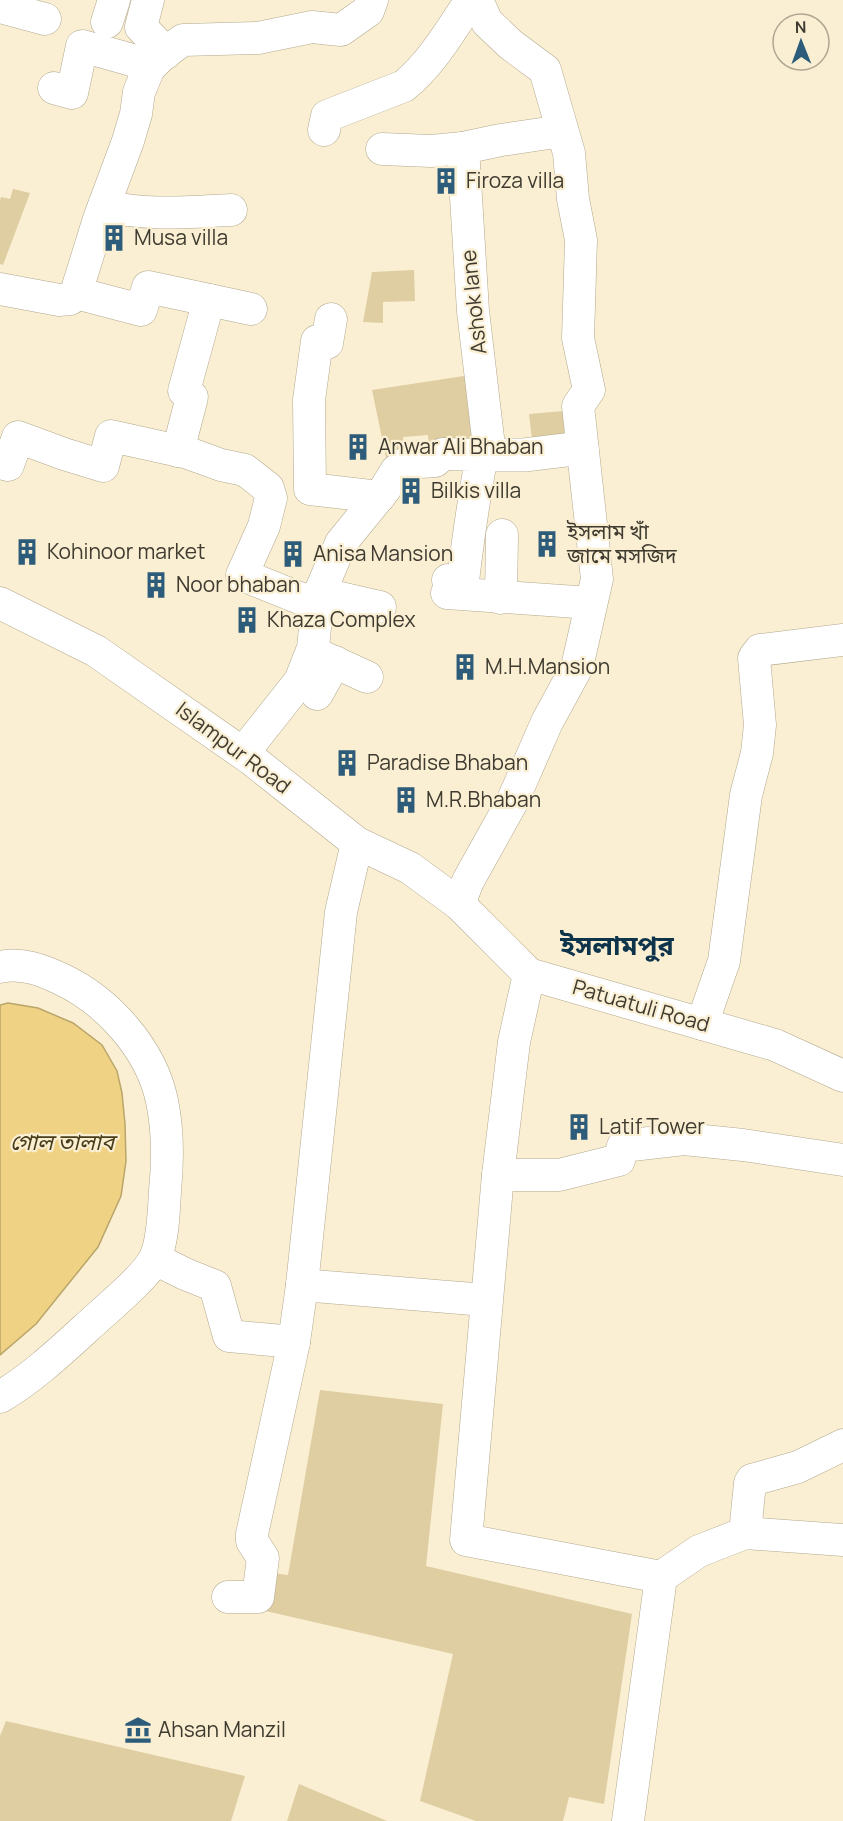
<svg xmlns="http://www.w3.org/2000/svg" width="843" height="1821" viewBox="0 0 843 1821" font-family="Manrope,'Noto Sans Bengali',sans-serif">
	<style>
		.green { fill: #dfcea1 }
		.water { fill: #efd283; stroke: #baa56a; stroke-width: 1.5 }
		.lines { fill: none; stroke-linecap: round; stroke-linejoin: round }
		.street-casing { stroke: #b2a88e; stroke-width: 33 }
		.secondary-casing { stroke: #b2a88e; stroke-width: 34 }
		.street { stroke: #fff; stroke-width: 32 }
		.secondary { stroke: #fff; stroke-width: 33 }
		.labels { text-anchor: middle; stroke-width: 4.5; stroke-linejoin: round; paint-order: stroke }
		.poi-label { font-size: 21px; fill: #3f3b30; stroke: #faefd3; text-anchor: start }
		.street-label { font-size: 21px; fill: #3f3b30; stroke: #faefd3 }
		.water-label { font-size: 22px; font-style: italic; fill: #483c19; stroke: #faefd3 }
		.district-label { font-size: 27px; font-weight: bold; fill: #0e344c; stroke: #faefd3 }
	</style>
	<rect width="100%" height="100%" fill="#faefd3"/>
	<!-- green -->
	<g class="green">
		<path d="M 13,189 L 30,193 L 3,265 L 0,264 L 0,200 L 1,197 L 10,199 Z"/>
		<path d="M 414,270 L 415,301 L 383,302 L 383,323 L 363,322 L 372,272 Z"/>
		<path d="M 477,374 L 486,451 L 430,458 L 428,435 L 403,437 L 405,461 L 390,477 L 372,390 Z"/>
		<path d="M 575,410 L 579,441 L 533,447 L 529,414 Z"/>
		<path d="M 320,1390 L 443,1404 L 426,1566 L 632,1614 L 604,1804 L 569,1797 L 563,1821 L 476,1821 L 420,1801 L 453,1654 L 257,1609 L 264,1572 L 288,1575 Z"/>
		<path d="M 6,1721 L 245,1776 L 231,1821 L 0,1821 L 0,1736 Z"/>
		<path d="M 299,1784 L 387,1821 L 287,1821 Z"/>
	</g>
	<!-- water -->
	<path class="water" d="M 8,1003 L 38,1008 L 73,1023 L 102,1045 L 117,1071 L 122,1093 L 125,1124 L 126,1161 L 121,1196 L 98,1247 L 36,1324 L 0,1355 L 0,1005 Z"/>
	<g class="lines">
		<defs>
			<g id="street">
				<path d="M 148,0 L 141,27 L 166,53"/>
				<path d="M 0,7 L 45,19"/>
				<path d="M 107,22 L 114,0"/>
				<path d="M 54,88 L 72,93 L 82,46 L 132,60 L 149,68"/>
				<path d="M 324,130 L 327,116 L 404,86 C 432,63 451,30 471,0"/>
				<path d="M 463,148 L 473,311 L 490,455"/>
				<path d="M 382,149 L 431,151 L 463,148 L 501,140 L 562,131"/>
				<path d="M 104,206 C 148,216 186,212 231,210"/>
				<path d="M 0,289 L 59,300 L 70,299 L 76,293 L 99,219 L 128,141 L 136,114 L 139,92 L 149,68 L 163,54 L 183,40 L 258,38 L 312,27 L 341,30 L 368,11 L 372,0"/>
				<path d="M 76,293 L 141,310 L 148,287 L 251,309"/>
				<path d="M 331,319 L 327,343 L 317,341 L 309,400 L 310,489 L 379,497"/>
				<path d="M 178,451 L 192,397 L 184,391 L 209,300"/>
				<path d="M 0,463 L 8,465 L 18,437 L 64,454 L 103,466 L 111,436 L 188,453 L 221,465 L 245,470 L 268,488 L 271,498 L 264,526 L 242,575 L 317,605"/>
				<path d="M 319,593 L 380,607"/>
				<path d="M 447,593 L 591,603"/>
				<path d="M 501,598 L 502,535"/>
				<path d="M 0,603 L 96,651 L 251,759 L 357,843 L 410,868 L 459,904 L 529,974 L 775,1045 L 843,1076"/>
				<path d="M 312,652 L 367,677"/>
				<path d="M 317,694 L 335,662"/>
				<path d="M 243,753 L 300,681 L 313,648 L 318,597 L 341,543 L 385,489 L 396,471 L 406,463 L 435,461 L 443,454 L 482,455 C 474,497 468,539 463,581 L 448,580"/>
				<path d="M 459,904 L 468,881 L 512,802 L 547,722 L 577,667 L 597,579 L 578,406 L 589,390 L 578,338 L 581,240 L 573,199 L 569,153 L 545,70 L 510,44 L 487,22 L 477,0"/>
				<path d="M 0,967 C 21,962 42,970 61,979 C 108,1001 151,1049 162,1101 C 168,1130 168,1161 165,1191 C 164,1209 163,1242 155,1258 C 148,1274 118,1299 105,1311 C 71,1341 39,1374 0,1397"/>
				<path d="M 529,974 L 514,1042 L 498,1175 L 466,1540 L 661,1577 L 628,1821"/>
				<path d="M 702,1024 L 724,961 L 746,795 L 757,753 L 760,725 L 754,658 L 760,650 L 843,640"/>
				<path d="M 498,1175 L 559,1175 L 619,1160 L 623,1146 L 684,1139 L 743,1145 L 843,1160"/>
				<path d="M 155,1259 L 185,1274 L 215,1286 L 229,1336 L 294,1342"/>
				<path d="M 302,1285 L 485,1300"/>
				<path d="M 745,1533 L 750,1483 L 752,1480 L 798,1467 L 843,1445"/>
				<path d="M 661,1577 L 699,1551 L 745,1533 L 843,1540"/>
				<path d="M 228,1597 L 258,1597 L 263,1558 L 252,1541 L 252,1534 L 294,1342 L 302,1285 L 341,912 L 357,843"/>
			</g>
			<path id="secondary" d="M 482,455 L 524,455 L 582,448"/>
		</defs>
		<!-- street casing -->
		<use href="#street" class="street-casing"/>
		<!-- secondary casing -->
		<use href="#secondary" class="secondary-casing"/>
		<!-- street -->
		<use href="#street" class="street"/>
		<!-- secondary -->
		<use href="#secondary" class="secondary"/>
	</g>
	<!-- icons -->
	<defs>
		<symbol id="building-bare" viewBox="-9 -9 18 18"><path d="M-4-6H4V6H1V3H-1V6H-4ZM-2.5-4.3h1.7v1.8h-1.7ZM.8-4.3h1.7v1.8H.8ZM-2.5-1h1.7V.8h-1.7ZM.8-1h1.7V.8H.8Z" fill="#2d5b7a" stroke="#faefd3" stroke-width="2.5" paint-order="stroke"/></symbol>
		<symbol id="museum-bare" viewBox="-9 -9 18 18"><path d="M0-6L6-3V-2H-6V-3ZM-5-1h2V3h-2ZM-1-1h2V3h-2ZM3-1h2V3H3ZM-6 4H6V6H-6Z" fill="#2d5b7a" stroke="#faefd3" stroke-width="2.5" paint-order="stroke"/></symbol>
	</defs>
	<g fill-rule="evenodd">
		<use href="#building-bare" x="427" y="162" width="38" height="38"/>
		<use href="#building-bare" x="95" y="219" width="38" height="38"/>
		<use href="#building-bare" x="339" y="428" width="38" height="38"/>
		<use href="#building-bare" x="392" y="472" width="38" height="38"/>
		<use href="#building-bare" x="528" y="525" width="38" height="38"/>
		<use href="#building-bare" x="8" y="533" width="38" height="38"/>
		<use href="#building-bare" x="274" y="535" width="38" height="38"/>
		<use href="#building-bare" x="137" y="566" width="38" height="38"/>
		<use href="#building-bare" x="228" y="601" width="38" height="38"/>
		<use href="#building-bare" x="446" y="648" width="38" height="38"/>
		<use href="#building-bare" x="328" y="744" width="38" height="38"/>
		<use href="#building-bare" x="387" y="781" width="38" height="38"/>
		<use href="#building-bare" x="560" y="1108" width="38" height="38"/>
		<use href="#museum-bare" x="119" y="1711" width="38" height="38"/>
	</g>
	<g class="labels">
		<!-- poi labels -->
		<g class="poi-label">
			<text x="466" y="188">Firoza villa</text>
			<text x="134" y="245">Musa villa</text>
			<text x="378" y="454">Anwar Ali Bhaban</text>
			<text x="431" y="498">Bilkis villa</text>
			<text x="567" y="539">ইসলাম খাঁ<tspan x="567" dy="24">জামে মসজিদ</tspan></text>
			<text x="47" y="559">Kohinoor market</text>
			<text x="313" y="561">Anisa Mansion</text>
			<text x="176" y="592">Noor bhaban</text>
			<text x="267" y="627">Khaza Complex</text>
			<text x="485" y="674">M.H.Mansion</text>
			<text x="367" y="770">Paradise Bhaban</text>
			<text x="426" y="807">M.R.Bhaban</text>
			<text x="599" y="1134">Latif Tower</text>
			<text x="158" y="1737">Ahsan Manzil</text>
		</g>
		<!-- street labels -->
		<g class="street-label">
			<text transform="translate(474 302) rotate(-96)" y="7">Ashok lane</text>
			<text transform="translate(233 748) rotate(37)" y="7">Islampur Road</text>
			<text transform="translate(641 1006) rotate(16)" y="7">Patuatuli Road</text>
		</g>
		<!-- water labels -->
		<g class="water-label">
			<text x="62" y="1150">গোল তালাব</text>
		</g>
		<!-- district labels -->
		<g class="district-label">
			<text x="617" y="955">ইসলামপুর</text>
		</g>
	</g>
	<!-- north arrow -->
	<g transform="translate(801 42) rotate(359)"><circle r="28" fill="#faefd3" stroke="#afa792" stroke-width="1.5"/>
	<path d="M0-4.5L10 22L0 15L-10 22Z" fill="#2d5b7a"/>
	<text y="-9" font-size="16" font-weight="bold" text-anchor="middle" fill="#3f3b30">N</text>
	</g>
</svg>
